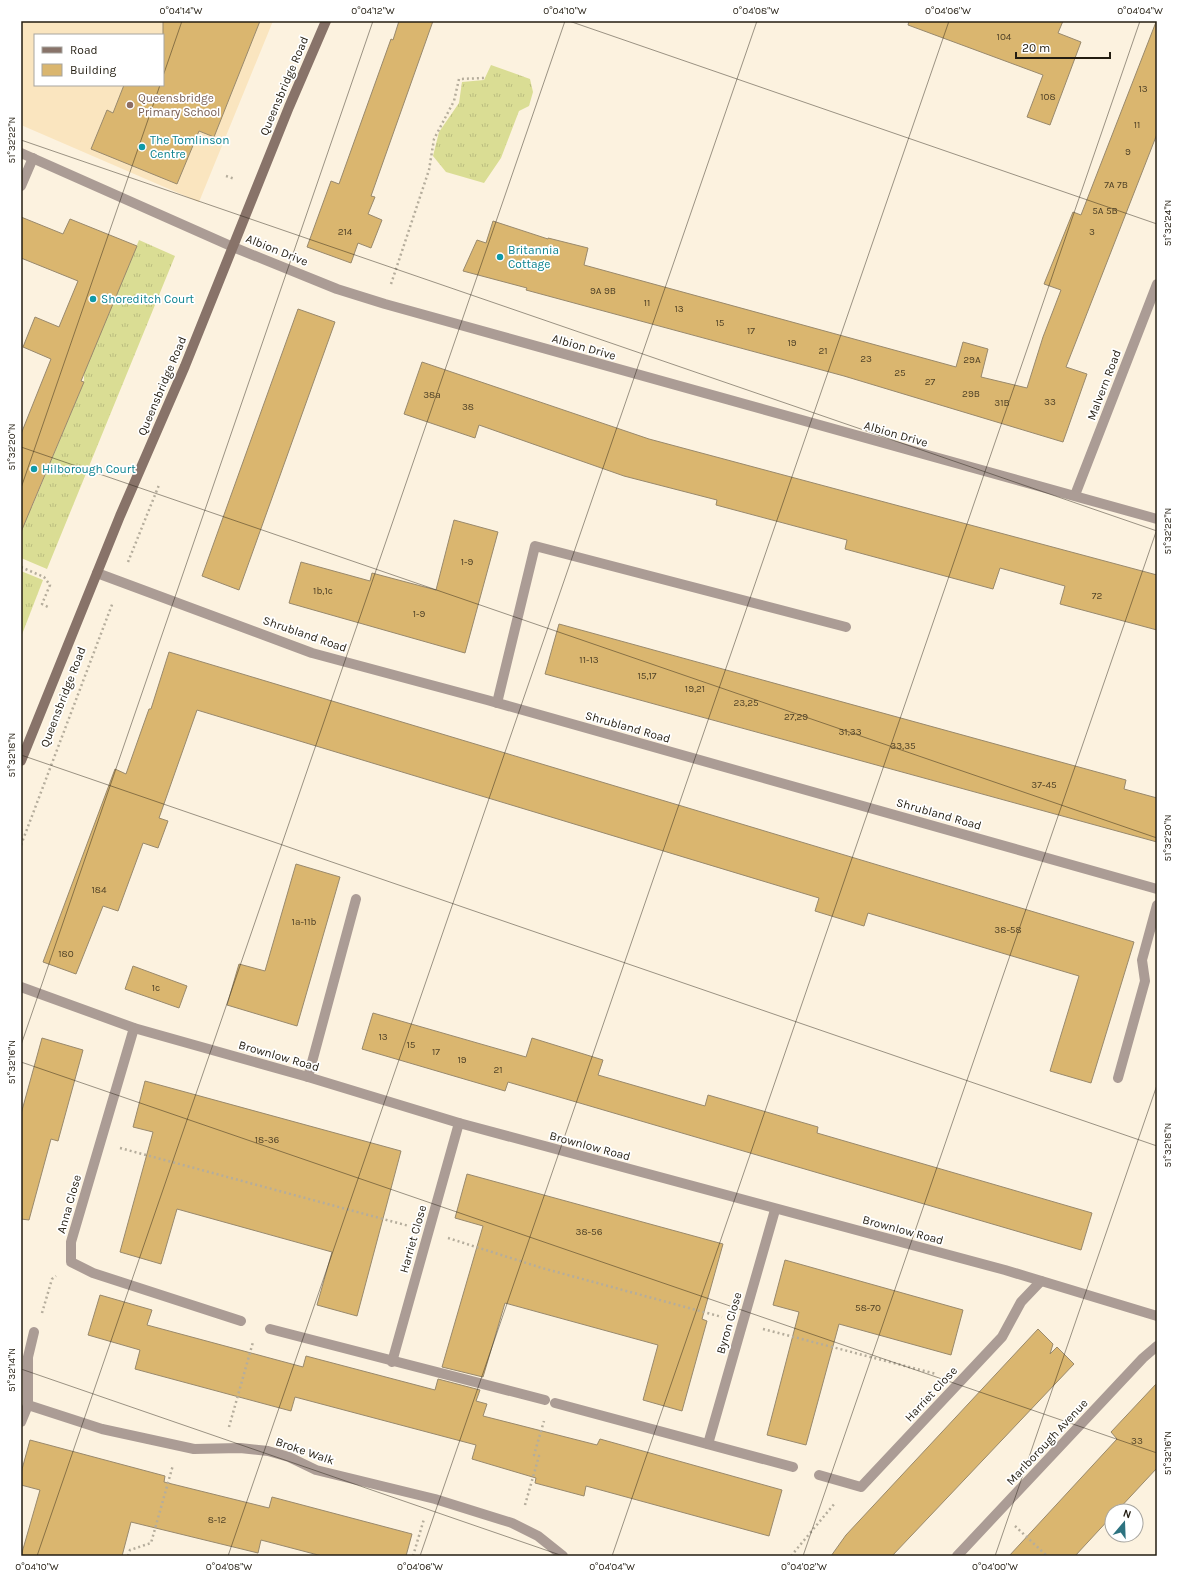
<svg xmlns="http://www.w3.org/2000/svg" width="1178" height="1577" viewBox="0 0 1178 1577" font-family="Karla,sans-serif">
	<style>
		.built { fill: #fae5bf; fill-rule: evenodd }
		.grass { fill: url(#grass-tufts) }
		.building { fill: #dab66f; stroke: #99896c }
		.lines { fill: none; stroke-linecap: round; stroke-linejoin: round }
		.path { stroke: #b5ad9c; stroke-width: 2.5; stroke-dasharray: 2 3; stroke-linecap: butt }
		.service { stroke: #ab9c95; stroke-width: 10 }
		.pedestrian { stroke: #ab9c95; stroke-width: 10 }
		.minor { stroke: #ab9c95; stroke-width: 10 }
		.tertiary { stroke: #ab9c95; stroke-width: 10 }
		.secondary { stroke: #887369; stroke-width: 10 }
		.ticks { fill: none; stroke: #231d11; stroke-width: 1; stroke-opacity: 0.45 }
		.education-dot { fill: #8d6e63; stroke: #fff; stroke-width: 1.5 }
		.culture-dot { fill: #0f9aa8; stroke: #fff; stroke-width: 1.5 }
		.labels { text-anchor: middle; stroke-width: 3.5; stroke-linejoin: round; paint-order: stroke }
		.number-label { font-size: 10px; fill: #514328 }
		.street-label { font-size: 12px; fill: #231d11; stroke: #fff }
		.education-label { font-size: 12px; fill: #785e54; stroke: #fff; text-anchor: start }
		.culture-label { font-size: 12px; fill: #0d838f; stroke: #fff; text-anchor: start }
		.neatline { fill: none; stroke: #231d11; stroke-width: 1.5 }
		.ticks-label { font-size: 10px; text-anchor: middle; fill: #231d11 }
	</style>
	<defs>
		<pattern id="grass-tufts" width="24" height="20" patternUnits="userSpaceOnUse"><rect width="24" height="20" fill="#dadd94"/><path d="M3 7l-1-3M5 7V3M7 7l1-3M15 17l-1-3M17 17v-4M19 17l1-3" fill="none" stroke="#bbbd7f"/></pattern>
	</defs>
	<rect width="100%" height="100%" fill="#fcf2df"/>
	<!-- built -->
	<path class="built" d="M 21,21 L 273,21 L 199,202 L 21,125 ZM 35,35 L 163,35 L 163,85 L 35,85 Z"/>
	<!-- grass -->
	<g class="grass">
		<path d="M 491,65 L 530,79 L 533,92 L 529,106 L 519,111 L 501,158 L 484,183 L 446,172 L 433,156 L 439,132 L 459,103 L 462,82 L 484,80 Z"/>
		<path d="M 139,240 L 175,256 L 47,569 L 21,558 L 21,503 L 32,507 L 84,382 L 84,373 Z"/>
		<path d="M 21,571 L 43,580 L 21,637 Z"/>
	</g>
	<!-- building -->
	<g class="building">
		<path d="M 163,21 L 260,21 L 214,137 L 199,131 L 177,184 L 91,149 L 107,110 L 113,113 L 124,85 L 163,85 Z"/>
		<path d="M 399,21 L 433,21 L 371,196 L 375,197 L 368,214 L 382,220 L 371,248 L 358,243 L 351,263 L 307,247 L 331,181 L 339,184 L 391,39 L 393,40 Z"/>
		<path d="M 909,21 L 1063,21 L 1058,33 L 1081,42 L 1050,125 L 1027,117 L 1043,75 L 908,25 Z"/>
		<path d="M 1156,22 L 1157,22 L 1157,134 L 1066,367 L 1087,374 L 1063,442 L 844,376 L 526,290 L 527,288 L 463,271 L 477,240 L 486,243 L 493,221 L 548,239 L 548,238 L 588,248 L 584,265 L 956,367 L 963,342 L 988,349 L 981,377 L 1027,388 L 1043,337 L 1061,290 L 1044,284 L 1073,212 L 1081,215 Z"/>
		<path d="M 21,217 L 63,234 L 70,219 L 137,246 L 81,381 L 84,382 L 21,532 L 21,434 L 51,359 L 23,347 L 35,317 L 59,327 L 78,281 L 21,258 Z"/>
		<path d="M 298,309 L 335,322 L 239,590 L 202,576 Z"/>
		<path d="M 422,362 L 649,439 L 1157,575 L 1157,630 L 1060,604 L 1065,586 L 1000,568 L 993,589 L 845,549 L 847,540 L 716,505 L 717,500 L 624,476 L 479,425 L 475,438 L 404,414 Z"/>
		<path d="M 454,520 L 498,532 L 465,653 L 289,603 L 301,562 L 370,581 L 372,573 L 436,590 Z"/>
		<path d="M 559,624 L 1126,780 L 1124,789 L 1157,798 L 1157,842 L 545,674 Z"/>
		<path d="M 169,652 L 1134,942 L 1091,1083 L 1050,1071 L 1079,976 L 868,913 L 864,926 L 815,911 L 819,898 L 197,710 L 159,818 L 168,821 L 158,848 L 143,843 L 118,911 L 103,906 L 76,974 L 43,962 L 115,769 L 126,774 L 149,709 L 151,709 Z"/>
		<path d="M 296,864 L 340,877 L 297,1026 L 227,1005 L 239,964 L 265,971 Z"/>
		<path d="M 133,966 L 187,986 L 179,1008 L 125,989 Z"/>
		<path d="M 373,1013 L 526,1057 L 532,1038 L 603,1060 L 598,1075 L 705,1106 L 708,1095 L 818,1127 L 817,1133 L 1092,1213 L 1081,1250 L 508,1082 L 505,1091 L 362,1049 Z"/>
		<path d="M 42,1038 L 83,1050 L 58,1141 L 51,1139 L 29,1220 L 21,1219 L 21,1114 Z"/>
		<path d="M 145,1081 L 401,1151 L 357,1316 L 317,1305 L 332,1252 L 177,1209 L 161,1264 L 120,1252 L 153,1132 L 133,1127 Z"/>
		<path d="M 467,1174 L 723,1244 L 702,1319 L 707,1321 L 682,1411 L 643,1400 L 658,1345 L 505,1303 L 483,1377 L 442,1367 L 483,1226 L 455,1218 Z"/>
		<path d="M 785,1260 L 963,1310 L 951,1355 L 839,1324 L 806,1445 L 767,1435 L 799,1312 L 773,1305 Z"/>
		<path d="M 100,1295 L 152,1310 L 147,1325 L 303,1367 L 306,1356 L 435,1390 L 438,1379 L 480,1390 L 476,1401 L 487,1404 L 483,1416 L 597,1445 L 600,1439 L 782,1490 L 769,1536 L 586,1486 L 584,1496 L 535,1483 L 536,1478 L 472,1459 L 476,1445 L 295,1397 L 291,1411 L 135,1369 L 140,1350 L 88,1335 Z"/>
		<path d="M 1038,1329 L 1053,1344 L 1050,1354 L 1057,1347 L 1074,1364 L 892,1556 L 831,1556 L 846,1535 Z"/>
		<path d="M 1157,1383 L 1157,1468 L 1117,1511 L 1112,1511 L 1112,1516 L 1075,1556 L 1009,1556 L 1117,1439 L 1111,1432 Z"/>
		<path d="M 30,1440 L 165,1476 L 164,1482 L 269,1508 L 272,1497 L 412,1534 L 406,1556 L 322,1556 L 261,1540 L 258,1553 L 131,1522 L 122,1556 L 21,1556 L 40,1490 L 21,1485 L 21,1473 Z"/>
	</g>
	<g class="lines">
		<!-- path -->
		<g class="path">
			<path d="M 226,176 L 235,179"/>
			<path d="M 391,284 L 429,170 L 434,139 L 454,101 L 459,79 L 485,78"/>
			<path d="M 128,562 L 159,485"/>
			<path d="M 21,567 L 44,577 L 50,585 L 42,604 L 48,607"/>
			<path d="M 21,845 L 113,602"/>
			<path d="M 120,1148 L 409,1226"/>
			<path d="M 448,1238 L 542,1268 L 722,1317"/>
			<path d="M 42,1313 L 52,1279 L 56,1276"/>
			<path d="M 763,1329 L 936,1374"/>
			<path d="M 229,1427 L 253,1342"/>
			<path d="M 525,1505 L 539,1456 L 534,1455 L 544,1421"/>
			<path d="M 1015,1526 L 1047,1556"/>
			<path d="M 128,1556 L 130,1550 L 151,1543 L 173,1465"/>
			<path d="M 413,1556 L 424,1519"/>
			<path d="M 791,1556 L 835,1503"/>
		</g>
		<!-- service -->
		<g class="service">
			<path d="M 21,186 L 33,158"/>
			<path d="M 497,703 L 535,546 L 846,627"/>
			<path d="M 308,1077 L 356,899"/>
			<path d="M 1118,1078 L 1145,981 L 1142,960 L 1157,905"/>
		</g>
		<!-- pedestrian -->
		<g class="pedestrian">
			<path d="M 34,1332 L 28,1357 L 28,1405 L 102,1429 L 194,1449 L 240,1448 L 268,1451 L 289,1457 L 316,1470 L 435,1499 L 512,1523 L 538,1536 L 563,1556"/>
			<path d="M 21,1422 L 28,1405"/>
		</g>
		<!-- minor -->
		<g class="minor">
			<path d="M 21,153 L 233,247"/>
			<path d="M 1075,495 L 1157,284"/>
			<path d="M 97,573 L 312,653 L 487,700 L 1157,889"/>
			<path d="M 21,987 L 134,1028 L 308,1077 L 459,1123 L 1005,1270 L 1157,1316"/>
			<path d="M 134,1028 L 71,1242 L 71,1262 L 93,1273 L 241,1321"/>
			<path d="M 270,1329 L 545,1400"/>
			<path d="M 392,1362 L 459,1123"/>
			<path d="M 555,1403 L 793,1467"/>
			<path d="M 708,1444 L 775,1210"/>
			<path d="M 819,1475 L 861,1487 L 1002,1337 L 1021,1302 L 1041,1281"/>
			<path d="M 957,1556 L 1143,1358 L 1157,1346"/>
		</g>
		<!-- tertiary -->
		<path class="tertiary" d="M 233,247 L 337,289 L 385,304 L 1157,519"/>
		<!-- secondary -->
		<path class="secondary" d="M 21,761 L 120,516 L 185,366 L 289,107 L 326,21"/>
	</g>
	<!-- ticks -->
	<path class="ticks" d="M 569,21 L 1157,224M 163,76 L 182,21M 21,140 L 1157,531M 21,447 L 1157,838M 21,488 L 160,85M 21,755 L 1157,1146M 21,1045 L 373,21M 21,1062 L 1157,1453M 21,1369 L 563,1556M 37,1556 L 565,21M 228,1556 L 757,21M 420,1556 L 949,21M 612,1556 L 1140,21M 803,1556 L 1157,529M 995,1556 L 1157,1085"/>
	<!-- markers -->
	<circle class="education-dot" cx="130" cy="105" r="4"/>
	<g class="culture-dot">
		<circle cx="142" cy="147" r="4"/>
		<circle cx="500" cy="257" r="4"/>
		<circle cx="93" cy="299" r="4"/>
		<circle cx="34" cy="469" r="4"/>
	</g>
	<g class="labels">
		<!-- number labels -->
		<g class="number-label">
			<text x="1004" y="40">104</text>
			<text x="1143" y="92">13</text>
			<text x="1048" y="100">108</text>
			<text x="1137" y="128">11</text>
			<text x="1128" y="155">9</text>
			<text x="1116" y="188">7A 7B</text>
			<text x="1105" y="214">5A 5B</text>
			<text x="345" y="235">214</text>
			<text x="1092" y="235">3</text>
			<text x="603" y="294">9A 9B</text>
			<text x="647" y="306">11</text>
			<text x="679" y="312">13</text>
			<text x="720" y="326">15</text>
			<text x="751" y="334">17</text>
			<text x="792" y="346">19</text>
			<text x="823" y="354">21</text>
			<text x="866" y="362">23</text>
			<text x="972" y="363">29A</text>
			<text x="900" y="376">25</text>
			<text x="930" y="385">27</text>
			<text x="971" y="397">29B</text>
			<text x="432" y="398">38a</text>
			<text x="1050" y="405">33</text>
			<text x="1002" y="406">31B</text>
			<text x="468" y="410">38</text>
			<text x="467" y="565">1-9</text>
			<text x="323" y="594">1b,1c</text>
			<text x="1097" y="599">72</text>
			<text x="419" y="617">1-9</text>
			<text x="589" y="663">11-13</text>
			<text x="647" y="679">15,17</text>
			<text x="695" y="692">19,21</text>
			<text x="746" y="706">23,25</text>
			<text x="796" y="720">27,29</text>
			<text x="850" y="735">31,33</text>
			<text x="903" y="749">33,35</text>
			<text x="1044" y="788">37-45</text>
			<text x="99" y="893">184</text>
			<text x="304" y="925">1a-11b</text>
			<text x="1008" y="933">38-58</text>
			<text x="66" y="957">180</text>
			<text x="156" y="991">1c</text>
			<text x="383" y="1040">13</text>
			<text x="411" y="1048">15</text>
			<text x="436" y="1055">17</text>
			<text x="462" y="1063">19</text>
			<text x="498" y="1073">21</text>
			<text x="267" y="1143">18-36</text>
			<text x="589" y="1235">38-56</text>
			<text x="868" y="1311">58-70</text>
			<text x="1137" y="1444">33</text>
			<text x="217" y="1523">8-12</text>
		</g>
		<!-- street labels -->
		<g class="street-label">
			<text transform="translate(284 86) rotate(-67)" y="4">Queensbridge Road</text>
			<text transform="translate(277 250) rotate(22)" y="4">Albion Drive</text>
			<text transform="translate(584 347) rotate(16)" y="4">Albion Drive</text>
			<text transform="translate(1104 385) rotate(-69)" y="4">Malvern Road</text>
			<text transform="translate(162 386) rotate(-67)" y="4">Queensbridge Road</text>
			<text transform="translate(896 434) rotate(16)" y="4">Albion Drive</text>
			<text transform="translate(305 634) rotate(19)" y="4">Shrubland Road</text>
			<text transform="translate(63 697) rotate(-69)" y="4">Queensbridge Road</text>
			<text transform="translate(628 727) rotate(16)" y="4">Shrubland Road</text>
			<text transform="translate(939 814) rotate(16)" y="4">Shrubland Road</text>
			<text transform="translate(279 1056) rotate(16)" y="4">Brownlow Road</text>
			<text transform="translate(590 1146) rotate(15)" y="4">Brownlow Road</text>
			<text transform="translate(69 1204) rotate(-74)" y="4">Anna Close</text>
			<text transform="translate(903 1230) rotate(15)" y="4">Brownlow Road</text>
			<text transform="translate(413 1239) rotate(-74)" y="4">Harriet Close</text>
			<text transform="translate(729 1323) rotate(-74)" y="4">Byron Close</text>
			<text transform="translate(931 1394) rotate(-47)" y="4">Harriet Close</text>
			<text transform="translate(1047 1442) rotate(-47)" y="4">Marlborough Avenue</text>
			<text transform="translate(305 1451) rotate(19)" y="4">Broke Walk</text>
		</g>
		<!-- education labels -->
		<g class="education-label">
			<text x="138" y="102">Queensbridge<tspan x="138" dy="14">Primary School</tspan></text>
		</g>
		<!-- culture labels -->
		<g class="culture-label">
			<text x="150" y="144">The Tomlinson<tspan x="150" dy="14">Centre</tspan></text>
			<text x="508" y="254">Britannia<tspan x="508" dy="14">Cottage</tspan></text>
			<text x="101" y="303">Shoreditch Court</text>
			<text x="42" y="473">Hilborough Court</text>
		</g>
	</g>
	<!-- border -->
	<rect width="1178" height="1577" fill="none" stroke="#ffffff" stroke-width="44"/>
	<!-- legend -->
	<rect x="34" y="34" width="130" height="52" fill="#ffffff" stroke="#a7a5a0"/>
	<rect x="42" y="47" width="20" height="6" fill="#887369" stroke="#a7a5a0"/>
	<text x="70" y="54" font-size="12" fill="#231d11">Road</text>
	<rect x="42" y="64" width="20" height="12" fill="#dab66f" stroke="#a7a5a0"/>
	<text x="70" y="74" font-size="12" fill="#231d11">Building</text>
	<!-- north arrow -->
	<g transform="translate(1124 1523) rotate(19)"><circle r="19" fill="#ffffff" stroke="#a7a5a0"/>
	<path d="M0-3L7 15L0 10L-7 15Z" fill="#2d7380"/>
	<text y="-6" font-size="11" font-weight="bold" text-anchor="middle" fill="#231d11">N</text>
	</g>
	<!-- scale -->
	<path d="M1016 52v6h94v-6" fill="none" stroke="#231d11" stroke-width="2"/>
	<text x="1022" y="52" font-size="12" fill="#231d11" stroke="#ffffff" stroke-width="3" paint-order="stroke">20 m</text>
	<rect x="22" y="22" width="1134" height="1533" class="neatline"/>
	<g class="ticks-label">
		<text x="181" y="14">0°04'14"W</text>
		<text x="373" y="14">0°04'12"W</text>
		<text x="565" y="14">0°04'10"W</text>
		<text x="756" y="14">0°04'08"W</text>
		<text x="948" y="14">0°04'06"W</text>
		<text x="1140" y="14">0°04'04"W</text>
		<text transform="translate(11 140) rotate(-90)" y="4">51°32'22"N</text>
		<text transform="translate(1167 223) rotate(-90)" y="4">51°32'24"N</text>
		<text transform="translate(11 447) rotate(-90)" y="4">51°32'20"N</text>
		<text transform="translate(1167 531) rotate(-90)" y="4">51°32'22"N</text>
		<text transform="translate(11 755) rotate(-90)" y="4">51°32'18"N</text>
		<text transform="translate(1167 838) rotate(-90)" y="4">51°32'20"N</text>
		<text transform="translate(11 1062) rotate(-90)" y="4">51°32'16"N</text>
		<text transform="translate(1167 1145) rotate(-90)" y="4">51°32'18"N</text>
		<text transform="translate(11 1370) rotate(-90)" y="4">51°32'14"N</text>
		<text transform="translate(1167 1453) rotate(-90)" y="4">51°32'16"N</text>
		<text x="37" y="1570">0°04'10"W</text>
		<text x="229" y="1570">0°04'08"W</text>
		<text x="420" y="1570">0°04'06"W</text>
		<text x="612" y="1570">0°04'04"W</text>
		<text x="804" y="1570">0°04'02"W</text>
		<text x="995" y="1570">0°04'00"W</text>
	</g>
</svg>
